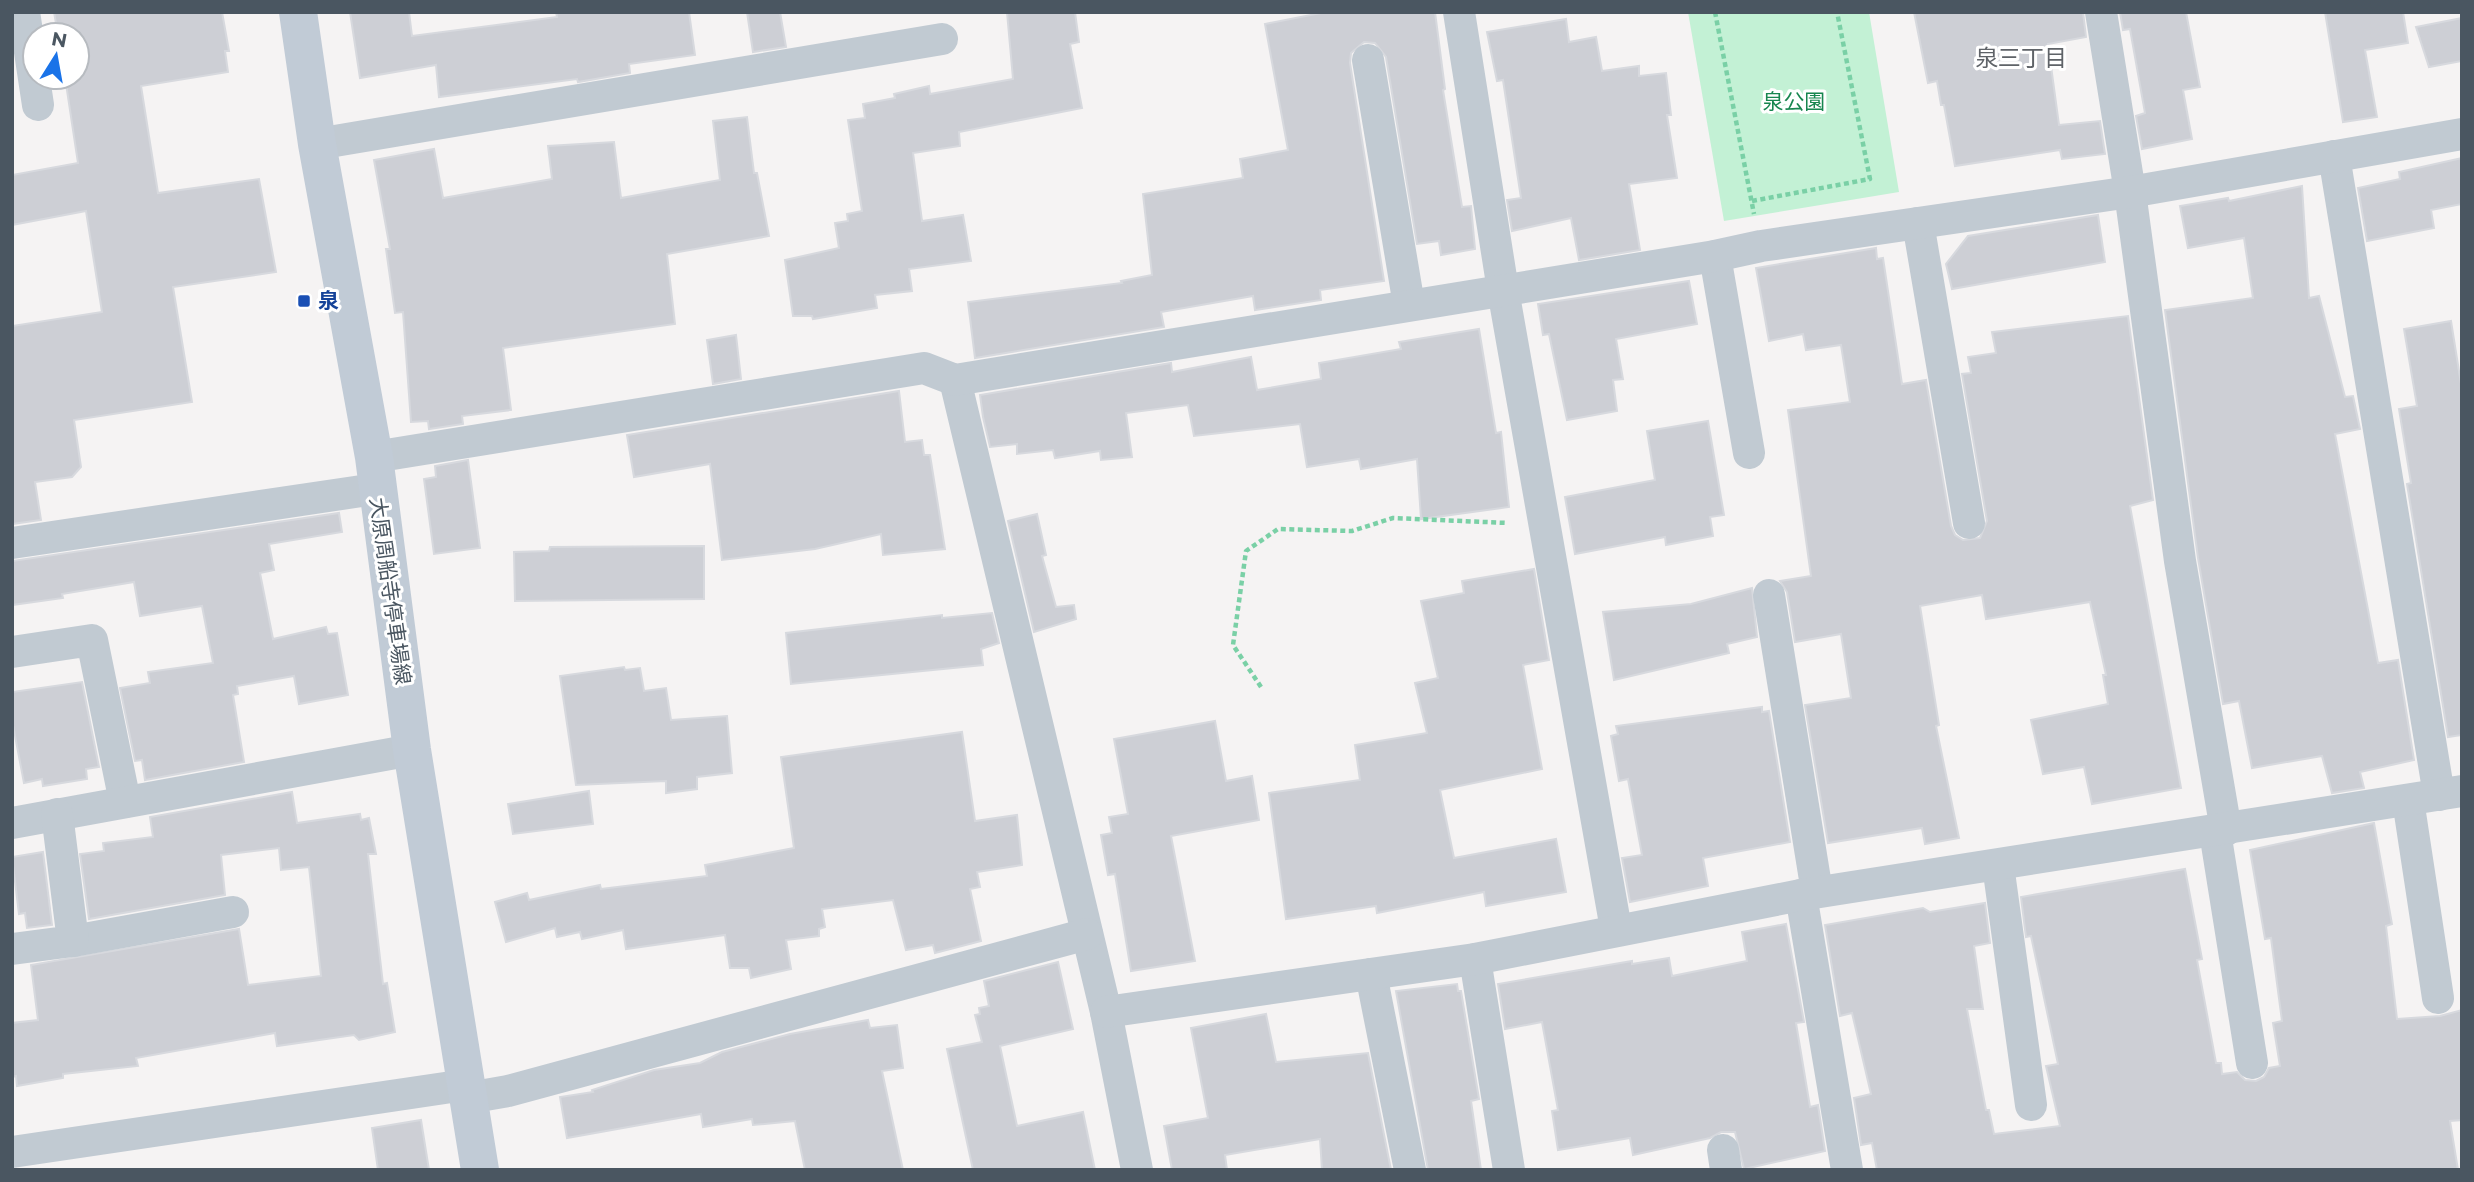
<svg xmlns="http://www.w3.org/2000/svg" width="2474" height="1182" viewBox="0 0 2474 1182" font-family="Montserrat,'Noto Sans JP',sans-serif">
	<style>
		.green { fill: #c3f1d5 }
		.building { fill: #cdcfd5; stroke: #d7d9de; stroke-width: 2 }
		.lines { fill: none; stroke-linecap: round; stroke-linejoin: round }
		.path { stroke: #7ad0a6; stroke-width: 4.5; stroke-dasharray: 5 3.5; stroke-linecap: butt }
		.street { stroke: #c1cad2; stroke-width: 32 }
		.secondary { stroke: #c1cbd6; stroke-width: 38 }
		.transit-dot { fill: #1a4fb4; stroke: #fff; stroke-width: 2.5 }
		.labels { text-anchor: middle; stroke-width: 6; stroke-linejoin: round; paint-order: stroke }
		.park-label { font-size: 21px; fill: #17864f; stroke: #fff }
		.transit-label { font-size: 21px; font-weight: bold; fill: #164399; stroke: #fff; text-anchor: start }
		.street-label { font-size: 21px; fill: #4a5661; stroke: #fff }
		.neighbourhood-label { font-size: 23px; fill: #5f6368; stroke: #fff }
	</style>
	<rect width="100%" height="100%" fill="#f5f3f3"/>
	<!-- green -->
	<path class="green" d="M 1688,12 L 1869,12 L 1899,192 L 1724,221 Z"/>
	<!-- building -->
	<g class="building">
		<path d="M 54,12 L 222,12 L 229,51 L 225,51 L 228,72 L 141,86 L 158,193 L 259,179 L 276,272 L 173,287 L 192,402 L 74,420 L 81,467 L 72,477 L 35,482 L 41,520 L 12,524 L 12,326 L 102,312 L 86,211 L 12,225 L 12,175 L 78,163 L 65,77 L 77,77 L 77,35 L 58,35 Z"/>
		<path d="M 350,12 L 409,12 L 412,36 L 557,17 L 556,12 L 689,12 L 695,55 L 629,64 L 630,73 L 578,82 L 577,79 L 439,97 L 436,65 L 360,78 Z"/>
		<path d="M 747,12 L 780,12 L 786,47 L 753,52 Z"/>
		<path d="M 1007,12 L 1075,12 L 1079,42 L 1070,44 L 1082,108 L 959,132 L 960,146 L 913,153 L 922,221 L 963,215 L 971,261 L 909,269 L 912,291 L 875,295 L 877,308 L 813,319 L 812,316 L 793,316 L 785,260 L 839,248 L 835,223 L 848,221 L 847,214 L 862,211 L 848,120 L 865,118 L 863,104 L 895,98 L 894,94 L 929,86 L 930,94 L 1013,79 Z"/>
		<path d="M 1326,12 L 1435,12 L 1445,89 L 1443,90 L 1462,207 L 1471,206 L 1475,249 L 1441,255 L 1439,241 L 1417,244 L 1386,57 L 1375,43 L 1364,42 L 1351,53 L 1350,63 L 1384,281 L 1320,290 L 1321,300 L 1255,310 L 1253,296 L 1161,312 L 1164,327 L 975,358 L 968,302 L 1122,283 L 1121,281 L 1152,275 L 1143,194 L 1243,178 L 1240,159 L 1288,150 L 1265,24 Z"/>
		<path d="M 1914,12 L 2083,12 L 2086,37 L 2048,44 L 2059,125 L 2100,121 L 2105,154 L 2062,159 L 2060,150 L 1955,166 L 1944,105 L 1941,105 L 1937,81 L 1928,83 Z"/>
		<path d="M 2120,12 L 2186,12 L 2200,87 L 2183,90 L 2192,139 L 2142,149 L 2136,116 L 2145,113 L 2130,29 L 2123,30 Z"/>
		<path d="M 2325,12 L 2403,12 L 2408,43 L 2365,50 L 2377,117 L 2343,122 Z"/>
		<path d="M 2462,18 L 2462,61 L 2429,67 L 2416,27 Z"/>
		<path d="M 1566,19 L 1569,42 L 1596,37 L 1602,71 L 1639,66 L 1639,76 L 1666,73 L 1671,115 L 1667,115 L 1677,178 L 1629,184 L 1640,250 L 1579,260 L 1571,218 L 1512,231 L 1507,200 L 1521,198 L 1503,80 L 1497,81 L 1487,32 Z"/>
		<path d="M 747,117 L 754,173 L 757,173 L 769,236 L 667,254 L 675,324 L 503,348 L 511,410 L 462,416 L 463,424 L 429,429 L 428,421 L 411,422 L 403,312 L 395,313 L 386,249 L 390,249 L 374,160 L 434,149 L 443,198 L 552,179 L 548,146 L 614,142 L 621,198 L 720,180 L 713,121 Z"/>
		<path d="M 2462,158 L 2462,204 L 2431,210 L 2434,228 L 2367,241 L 2358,188 L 2400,179 L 2399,172 Z"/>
		<path d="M 2302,186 L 2309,298 L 2319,296 L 2345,397 L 2353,396 L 2360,429 L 2335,434 L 2378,663 L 2398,660 L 2414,760 L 2360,772 L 2364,788 L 2332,793 L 2322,756 L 2252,768 L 2239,701 L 2223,704 L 2198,558 L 2165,310 L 2253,298 L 2244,238 L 2188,248 L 2180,206 L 2228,198 L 2229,201 Z"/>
		<path d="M 2098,215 L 2105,262 L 1952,289 L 1946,264 L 1968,236 Z"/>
		<path d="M 1876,248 L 1877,259 L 1883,258 L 1902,384 L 1926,380 L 1951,526 L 1955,535 L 1963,540 L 1980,538 L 1987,521 L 1962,374 L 1971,373 L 1968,357 L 1996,353 L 1992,332 L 2128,316 L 2153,500 L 2130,506 L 2181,788 L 2092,804 L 2084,767 L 2043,774 L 2031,720 L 2108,704 L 2103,675 L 2106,675 L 2090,602 L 1986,619 L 1982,595 L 1920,606 L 1939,725 L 1936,726 L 1959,838 L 1925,844 L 1922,828 L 1828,843 L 1805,705 L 1851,698 L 1841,634 L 1795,642 L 1787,592 L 1780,581 L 1811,576 L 1788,410 L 1850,402 L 1841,345 L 1806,350 L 1803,334 L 1769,341 L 1756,268 Z"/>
		<path d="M 1689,281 L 1697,324 L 1616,339 L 1623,379 L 1613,380 L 1617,411 L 1567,420 L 1549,334 L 1543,335 L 1538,304 Z"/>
		<path d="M 2451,321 L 2462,390 L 2462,735 L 2448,737 L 2407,484 L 2411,483 L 2399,409 L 2417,406 L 2404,329 Z"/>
		<path d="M 1479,329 L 1496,433 L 1501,432 L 1509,507 L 1421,519 L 1417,459 L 1361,469 L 1359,459 L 1307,467 L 1300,424 L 1194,436 L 1188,405 L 1126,413 L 1132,457 L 1101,460 L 1100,451 L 1055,458 L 1053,450 L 1017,454 L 1017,444 L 990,447 L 983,417 L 980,395 L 1171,363 L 1172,372 L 1251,357 L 1257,390 L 1321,379 L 1319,363 L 1401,349 L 1399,342 Z"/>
		<path d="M 736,335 L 741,379 L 713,384 L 707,340 Z"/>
		<path d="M 899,391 L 905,442 L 922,440 L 924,455 L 930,455 L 945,549 L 883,555 L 881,534 L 815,549 L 722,560 L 710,464 L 634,477 L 627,435 Z"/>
		<path d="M 1708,421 L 1724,515 L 1710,517 L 1713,536 L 1666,545 L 1665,537 L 1575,554 L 1565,497 L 1655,480 L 1647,431 Z"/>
		<path d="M 468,460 L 480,548 L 434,554 L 424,479 L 436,477 L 435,466 Z"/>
		<path d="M 339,513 L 342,532 L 269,544 L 274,570 L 260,573 L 273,639 L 326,627 L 328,634 L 337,633 L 348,695 L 299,704 L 294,676 L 237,686 L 238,694 L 233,695 L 244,762 L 145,780 L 142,760 L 135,761 L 120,688 L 150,683 L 148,672 L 213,663 L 202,606 L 140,616 L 134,582 L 62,594 L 63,598 L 12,605 L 12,561 Z"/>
		<path d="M 1037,514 L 1046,555 L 1042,556 L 1056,607 L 1074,605 L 1076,619 L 1034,632 L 1008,521 Z"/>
		<path d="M 704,546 L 704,599 L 515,601 L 514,552 L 549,551 L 550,547 Z"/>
		<path d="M 1534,569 L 1549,660 L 1523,665 L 1542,769 L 1440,790 L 1454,858 L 1556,839 L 1566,892 L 1486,906 L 1484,892 L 1377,913 L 1376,906 L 1286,919 L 1269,793 L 1360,780 L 1355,745 L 1427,733 L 1415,683 L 1438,678 L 1421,601 L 1464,593 L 1462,581 Z"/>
		<path d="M 1752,588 L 1757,637 L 1727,644 L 1729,653 L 1614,680 L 1603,612 L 1691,604 Z"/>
		<path d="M 992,613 L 999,643 L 981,649 L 983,665 L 791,684 L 786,633 L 942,615 L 942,618 Z"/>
		<path d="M 624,667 L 625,670 L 640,668 L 644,691 L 666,688 L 671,720 L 727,716 L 732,773 L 697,777 L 697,789 L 666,793 L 666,781 L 576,785 L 560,676 Z"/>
		<path d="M 82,682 L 99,767 L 86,769 L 87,779 L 43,786 L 42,779 L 24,783 L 12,720 L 12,692 Z"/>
		<path d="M 1762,707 L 1762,712 L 1769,711 L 1790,842 L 1703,858 L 1708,886 L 1630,902 L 1622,858 L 1642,855 L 1628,779 L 1619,781 L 1611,736 L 1618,734 L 1616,726 Z"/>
		<path d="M 1215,721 L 1226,781 L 1252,776 L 1259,820 L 1171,836 L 1195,961 L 1131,971 L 1115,874 L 1108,875 L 1101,835 L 1112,833 L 1109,817 L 1128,814 L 1114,739 Z"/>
		<path d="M 962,732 L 975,821 L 1017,815 L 1022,865 L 977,872 L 980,887 L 970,889 L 981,941 L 935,953 L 933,945 L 906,950 L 893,900 L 822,909 L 825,927 L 819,929 L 819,936 L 786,940 L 791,969 L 751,978 L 749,968 L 730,968 L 725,935 L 626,949 L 623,930 L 582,939 L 580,932 L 557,937 L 555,928 L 506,942 L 495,902 L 527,893 L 529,900 L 600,885 L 601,889 L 707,876 L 705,865 L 794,848 L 781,757 Z"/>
		<path d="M 589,791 L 593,824 L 513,834 L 508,804 Z"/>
		<path d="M 292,792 L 297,823 L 360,814 L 361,820 L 369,818 L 376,854 L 368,854 L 383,984 L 387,983 L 395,1032 L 359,1040 L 354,1035 L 277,1046 L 275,1033 L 136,1058 L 138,1066 L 63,1074 L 63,1078 L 17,1086 L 16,1076 L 12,1077 L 12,1023 L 38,1020 L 31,965 L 239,929 L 248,985 L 321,976 L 309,867 L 281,870 L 279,848 L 221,855 L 225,895 L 89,919 L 80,854 L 104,851 L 103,843 L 153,837 L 150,817 Z"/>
		<path d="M 2374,823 L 2392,924 L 2386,926 L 2397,1019 L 2440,1016 L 2462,1010 L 2462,1120 L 2450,1121 L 2458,1170 L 1877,1170 L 1872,1143 L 1861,1145 L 1854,1098 L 1871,1094 L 1852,1013 L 1840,1016 L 1825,925 L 1923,908 L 1930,912 L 1985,903 L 1990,943 L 1974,946 L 1983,1009 L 1967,1009 L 1986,1110 L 1989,1110 L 1994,1134 L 2060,1126 L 2046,1066 L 2058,1064 L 2031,936 L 2026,937 L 2021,897 L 2185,869 L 2202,959 L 2197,960 L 2216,1063 L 2221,1063 L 2222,1074 L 2237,1072 L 2245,1080 L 2256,1081 L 2264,1077 L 2269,1068 L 2280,1066 L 2273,1023 L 2282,1021 L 2271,938 L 2265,939 L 2250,850 Z"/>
		<path d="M 43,852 L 52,925 L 27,928 L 25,913 L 19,914 L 12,857 Z"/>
		<path d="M 1786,924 L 1804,1022 L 1796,1023 L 1810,1107 L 1818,1105 L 1825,1151 L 1744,1169 L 1735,1132 L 1721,1132 L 1710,1138 L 1633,1155 L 1630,1138 L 1558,1150 L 1552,1111 L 1558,1110 L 1542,1022 L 1505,1029 L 1498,984 L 1632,961 L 1632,964 L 1669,958 L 1672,976 L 1747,961 L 1742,932 Z"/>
		<path d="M 1058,962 L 1073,1029 L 1000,1046 L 1017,1126 L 1083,1112 L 1095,1170 L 973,1170 L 947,1049 L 982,1042 L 975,1015 L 980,1014 L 979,1008 L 989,1006 L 984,981 Z"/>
		<path d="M 1457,984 L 1458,991 L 1461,991 L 1479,1099 L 1471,1101 L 1481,1170 L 1428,1170 L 1396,991 Z"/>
		<path d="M 1266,1014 L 1276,1062 L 1368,1053 L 1391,1170 L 1322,1170 L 1320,1139 L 1225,1155 L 1227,1170 L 1172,1170 L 1164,1126 L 1208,1118 L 1191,1028 Z"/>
		<path d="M 868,1020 L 870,1028 L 897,1025 L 903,1068 L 882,1071 L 903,1170 L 805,1170 L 795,1121 L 753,1125 L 752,1119 L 703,1127 L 701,1114 L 567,1138 L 560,1097 L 593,1092 L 592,1090 L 654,1070 L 700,1063 L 722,1052 L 790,1034 Z"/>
		<path d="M 421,1120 L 429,1170 L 378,1170 L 372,1128 Z"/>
	</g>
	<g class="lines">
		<!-- path -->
		<g class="path">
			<path d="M 1715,12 L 1754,214"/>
			<path d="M 1752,201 L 1870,179 L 1837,12"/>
			<path d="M 1261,687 L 1233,645 L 1246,551 L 1278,529 L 1352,531 L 1393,518 L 1508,523"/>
		</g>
		<!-- street -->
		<g class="street">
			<path d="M 24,12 L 38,105"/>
			<path d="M 1459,12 L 1503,290 L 1616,929"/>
			<path d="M 2101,12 L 2130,192 L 2180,561 L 2226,830"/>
			<path d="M 1368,60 L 1409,305"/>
			<path d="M 317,144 L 942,39"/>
			<path d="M 2334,156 L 2439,795"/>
			<path d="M 1918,223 L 1969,523"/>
			<path d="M 1715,256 L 1749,453"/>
			<path d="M 955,380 L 1106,1012 L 1137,1170"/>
			<path d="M 374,457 L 924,368 L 955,380 L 1715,256 L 1761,246 L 2130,192 L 2462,134"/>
			<path d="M 12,543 L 375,489"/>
			<path d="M 1769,595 L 1817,892"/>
			<path d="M 12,652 L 92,640 L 125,802"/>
			<path d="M 2408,800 L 2438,998"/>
			<path d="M 12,823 L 412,750"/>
			<path d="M 2215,832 L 2252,1063"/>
			<path d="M 1998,865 L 2031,1105"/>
			<path d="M 1801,895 L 1847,1170"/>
			<path d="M 73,941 L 233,912"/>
			<path d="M 12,949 L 73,941 L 57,814"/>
			<path d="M 1475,959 L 1509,1170"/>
			<path d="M 1371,974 L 1410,1170"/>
			<path d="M 1106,1012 L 1475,959 L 1801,895 L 2462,791"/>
			<path d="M 468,1098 L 508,1091 L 1087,934"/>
			<path d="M 1723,1150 L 1726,1170"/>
			<path d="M 12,1152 L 465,1085"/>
		</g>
		<!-- secondary -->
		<path class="secondary" d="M 298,12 L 317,144 L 374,457 L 412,750 L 480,1170"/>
	</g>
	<!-- markers -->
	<rect class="transit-dot" x="297" y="294" width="14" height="14" rx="3.5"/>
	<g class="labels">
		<!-- park labels -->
		<g class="park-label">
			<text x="1794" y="109">泉公園</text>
		</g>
		<!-- transit labels -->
		<g class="transit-label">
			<text x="318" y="308">泉</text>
		</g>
		<!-- street labels -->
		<g class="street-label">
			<text transform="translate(390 591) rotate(82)" y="7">大原周船寺停車場線</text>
		</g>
		<!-- neighbourhood labels -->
		<g class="neighbourhood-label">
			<text x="2021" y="66">泉三丁目</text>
		</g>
	</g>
	<!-- border -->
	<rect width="2474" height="1182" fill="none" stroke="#4a5661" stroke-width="28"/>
	<!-- north arrow -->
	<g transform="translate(56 56) rotate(11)"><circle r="33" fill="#ffffff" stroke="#b7bbc0" stroke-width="2"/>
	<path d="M0-5L12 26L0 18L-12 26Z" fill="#1a73e8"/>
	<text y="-10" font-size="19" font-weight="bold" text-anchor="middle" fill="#4a5661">N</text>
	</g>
</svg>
